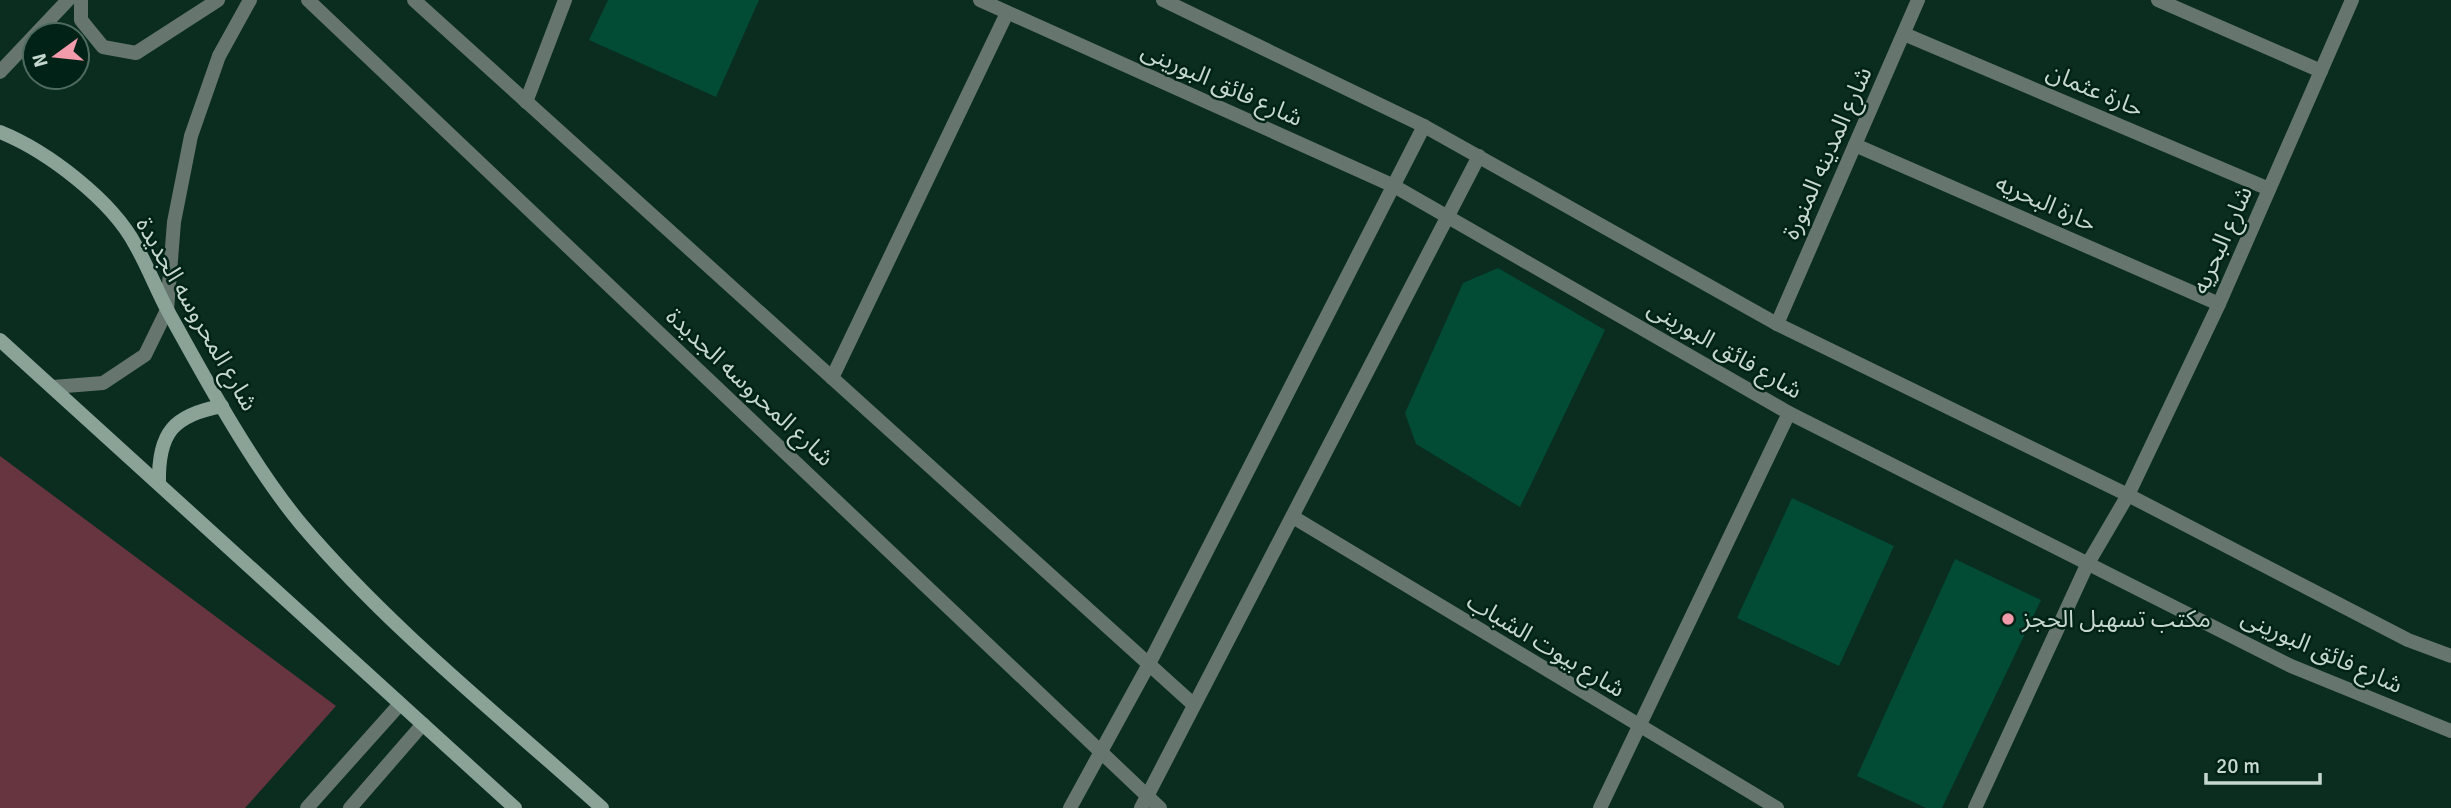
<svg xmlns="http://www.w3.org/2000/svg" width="2451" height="808" viewBox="0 0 2451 808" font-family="Signika,'Noto Sans Arabic',sans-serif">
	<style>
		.green { fill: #663540 }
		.building { fill: #024b35 }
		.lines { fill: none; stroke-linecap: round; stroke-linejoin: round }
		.minor { stroke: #66756e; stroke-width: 14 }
		.tertiary { stroke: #66756e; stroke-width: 14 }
		.secondary { stroke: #8ba397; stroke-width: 14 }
		.poi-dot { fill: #f39aab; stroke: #012317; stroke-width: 2.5 }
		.labels { text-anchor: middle; stroke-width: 5; stroke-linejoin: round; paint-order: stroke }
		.street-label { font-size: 24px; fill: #c5d7ce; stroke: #012317 }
		.poi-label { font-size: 24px; fill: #c5d7ce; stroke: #012317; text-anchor: start }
	</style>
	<rect width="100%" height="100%" fill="#0a2d20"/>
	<!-- green -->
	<path class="green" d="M 0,456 L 336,706 L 245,808 L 0,808 Z"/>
	<!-- building -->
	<g class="building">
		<path d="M 608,0 L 759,0 L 716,97 L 589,40 Z"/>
		<path d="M 1498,268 L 1605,330 L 1520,507 L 1416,444 L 1405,413 L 1463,283 Z"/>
		<path d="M 1792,498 L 1894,546 L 1839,666 L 1737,618 Z"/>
		<path d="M 1955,559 L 2041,600 L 1942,808 L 1926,808 L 1857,776 Z"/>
	</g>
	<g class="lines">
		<!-- minor -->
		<g class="minor">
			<path d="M 308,0 L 1160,808"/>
			<path d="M 414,0 L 1194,705"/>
			<path d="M 2158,0 L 2321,71"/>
			<path d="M 1904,34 L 2269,189"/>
			<path d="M 526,102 L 565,0"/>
			<path d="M 1855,145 L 2219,304"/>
			<path d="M 1777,324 L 1918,0"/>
			<path d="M 832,378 L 1007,13"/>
			<path d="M 1293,517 L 1777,808"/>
			<path d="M 1070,808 L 1149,664 L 1424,126"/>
			<path d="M 1141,808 L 1479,156"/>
			<path d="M 1600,808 L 1789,413"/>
			<path d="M 1975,808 L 2087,565 L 2128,495 L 2219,304 L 2352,0"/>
		</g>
		<!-- tertiary -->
		<g class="tertiary">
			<path d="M 81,0 L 81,20 L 103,47 L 136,53 L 218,0"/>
			<path d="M 980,0 L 1394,186 L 1789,413 L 2291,666 L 2451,731"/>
			<path d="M 1163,0 L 1424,126 L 1777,324 L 2128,495 L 2408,640 L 2451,656"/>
			<path d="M 0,72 L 68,0"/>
			<path d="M 53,387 L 103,383 L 145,355 L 167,310 L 174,222 L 191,136 L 219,56 L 250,0"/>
			<path d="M 307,808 L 400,704"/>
			<path d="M 350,808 L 423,724"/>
		</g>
		<!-- secondary -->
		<g class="secondary">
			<path d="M 0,132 C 47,151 112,200 136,246 C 148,267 157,291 169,313 C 206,380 252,465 301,524 C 390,629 500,716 602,808"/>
			<path d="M 0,340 L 515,808"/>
			<path d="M 159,483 C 158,433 173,415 222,406"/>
		</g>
	</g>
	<!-- markers -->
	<circle class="poi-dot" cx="2008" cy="619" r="7"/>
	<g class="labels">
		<!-- street labels -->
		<g class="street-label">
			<text transform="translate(1222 84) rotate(24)" y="8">شارع فائق البورينى</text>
			<text transform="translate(2095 90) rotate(23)" y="8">حارة عثمان</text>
			<text transform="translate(1827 153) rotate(-66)" y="8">شارع المدينه المنورة</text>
			<text transform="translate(2046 203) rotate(24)" y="8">حارة البحريه</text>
			<text transform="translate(2222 240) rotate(-66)" y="8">شارع البحريه</text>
			<text transform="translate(197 314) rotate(60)" y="8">شارع المحروسه الجديدة</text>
			<text transform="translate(1725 349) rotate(30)" y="8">شارع فائق البورينى</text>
			<text transform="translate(750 387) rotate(43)" y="8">شارع المحروسه الجديدة</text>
			<text transform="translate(1546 645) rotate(31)" y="8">شارع بيوت الشباب</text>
			<text transform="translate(2322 651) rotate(24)" y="8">شارع فائق البورينى</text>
		</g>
		<!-- poi labels -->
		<g class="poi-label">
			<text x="2022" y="627">مكتب تسهيل الحجز</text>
		</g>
	</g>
	<!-- north arrow -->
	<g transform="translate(56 56) rotate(255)"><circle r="33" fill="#012317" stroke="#4f6b60" stroke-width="2"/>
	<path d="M0-5L12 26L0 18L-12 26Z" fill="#f39aab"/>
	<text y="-10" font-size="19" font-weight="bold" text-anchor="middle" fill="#c5d7ce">N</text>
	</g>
	<!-- scale -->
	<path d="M2206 773v10h114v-10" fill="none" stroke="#c5d7ce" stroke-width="3.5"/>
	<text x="2216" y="773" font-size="21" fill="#c5d7ce" stroke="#012317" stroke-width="5" paint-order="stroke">20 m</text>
</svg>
